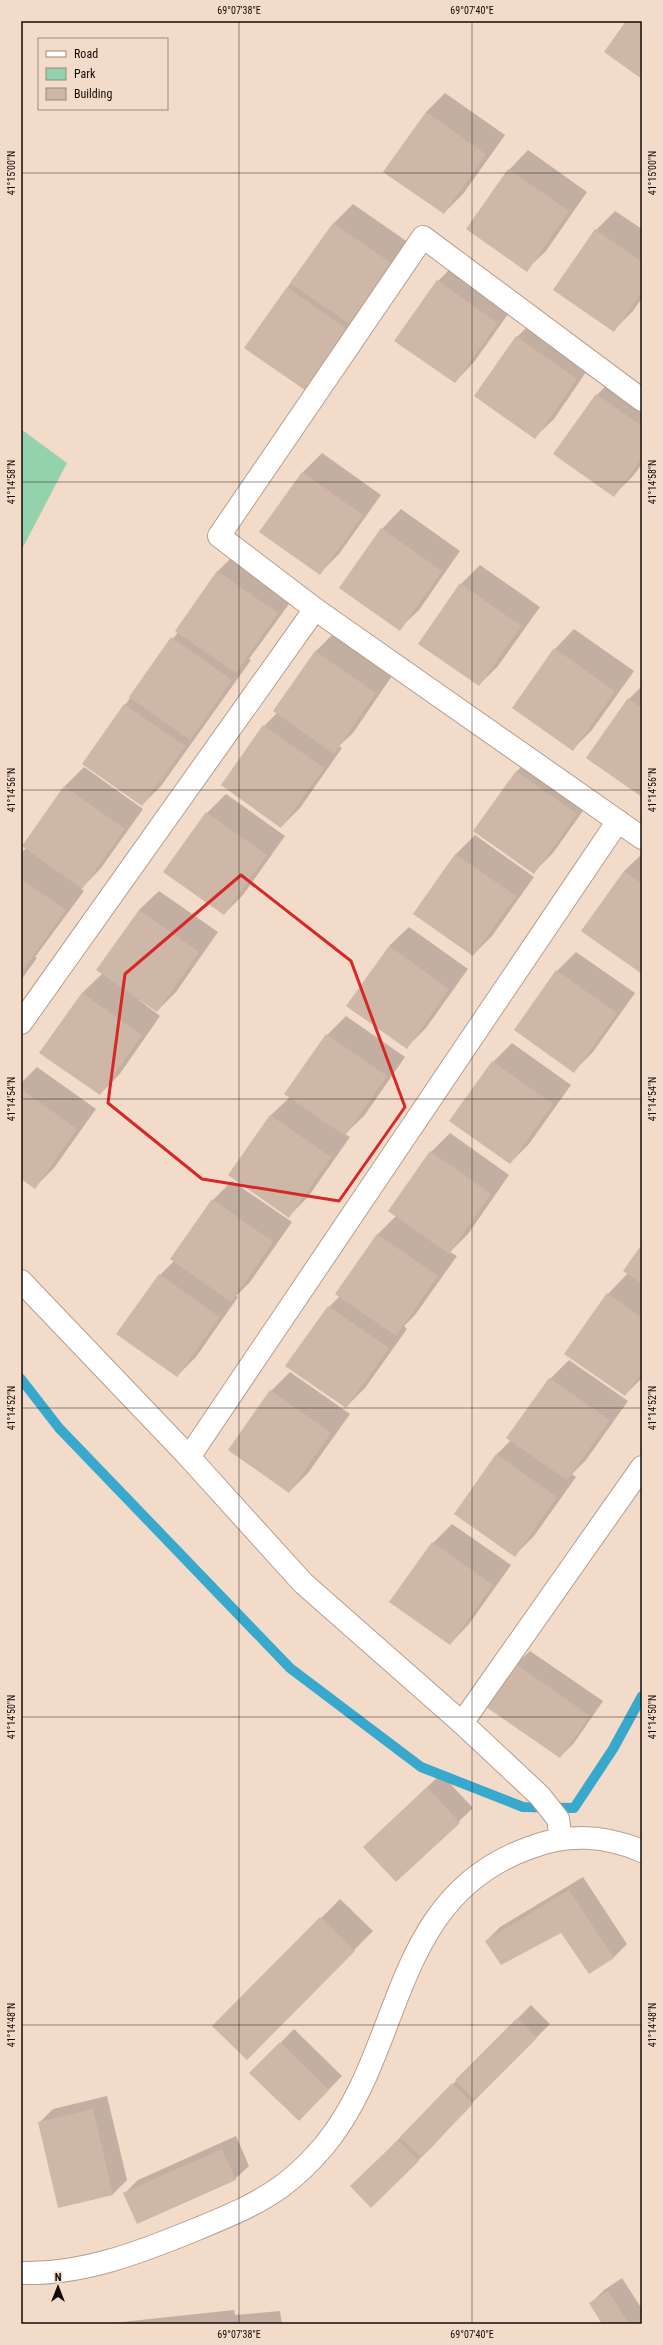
<svg xmlns="http://www.w3.org/2000/svg" width="663" height="2345" viewBox="0 0 663 2345" font-family="'Roboto Condensed',sans-serif">
	<style>
		.green { fill: #93d2ad }
		.shadow { fill: #0003 }
		.lines { fill: none; stroke-linecap: round; stroke-linejoin: round }
		.stream { stroke: #38a8cd; stroke-width: 10 }
		.building { fill: #ceb7a6 }
		.minor-casing { stroke: #b69f8f; stroke-width: 24 }
		.minor { stroke: #fff; stroke-width: 22 }
		.marked { fill: none; stroke: #d62828; stroke-width: 3; stroke-linejoin: round }
		.ticks { fill: none; stroke: #120a06; stroke-width: 1; stroke-opacity: 0.45 }
		.neatline { fill: none; stroke: #120a06; stroke-width: 1.5 }
		.ticks-label { font-size: 10px; text-anchor: middle; fill: #120a06 }
	</style>
	<rect width="100%" height="100%" fill="#f3dbca"/>
	<!-- green -->
	<path class="green" d="M 21,429 L 67,463 L 21,551 Z"/>
	<!-- shadow -->
	<g class="shadow">
		<path d="M 445,93 L 505,135 L 463,194 L 444,213 L 426,112 Z"/>
		<path d="M 528,150 L 587,192 L 546,251 L 526,270 L 467,229 L 509,170 Z"/>
		<path d="M 353,204 L 412,245 L 324,370 L 305,389 L 287,288 L 334,223 Z"/>
		<path d="M 615,211 L 642,229 L 642,298 L 633,311 L 614,330 L 596,230 Z"/>
		<path d="M 457,262 L 516,303 L 474,362 L 455,382 L 438,281 Z"/>
		<path d="M 536,318 L 595,359 L 554,419 L 534,438 L 517,337 Z"/>
		<path d="M 616,375 L 642,394 L 642,464 L 633,476 L 614,495 L 555,454 L 597,395 Z"/>
		<path d="M 322,453 L 381,495 L 339,554 L 320,573 L 303,472 Z"/>
		<path d="M 401,509 L 460,551 L 419,610 L 399,629 L 340,588 L 382,529 Z"/>
		<path d="M 237,552 L 297,593 L 249,659 L 251,660 L 161,786 L 142,805 L 125,705 L 178,632 L 177,630 L 218,571 Z"/>
		<path d="M 480,565 L 540,607 L 498,666 L 479,685 L 461,584 Z"/>
		<path d="M 574,629 L 634,671 L 592,730 L 573,749 L 513,708 L 555,649 Z"/>
		<path d="M 335,632 L 394,673 L 353,733 L 339,746 L 342,748 L 300,808 L 281,827 L 264,726 L 277,713 L 274,710 L 316,651 Z"/>
		<path d="M 642,686 L 642,796 L 587,758 L 629,699 Z"/>
		<path d="M 536,753 L 595,794 L 553,853 L 534,872 L 516,772 Z"/>
		<path d="M 84,767 L 143,809 L 101,868 L 81,889 L 84,891 L 35,957 L 37,958 L 21,980 L 21,853 L 26,848 L 23,846 L 65,786 Z"/>
		<path d="M 226,794 L 285,836 L 243,895 L 224,914 L 207,813 Z"/>
		<path d="M 475,835 L 534,877 L 492,936 L 473,955 L 414,913 L 456,854 Z"/>
		<path d="M 642,854 L 642,972 L 624,871 Z"/>
		<path d="M 159,891 L 218,932 L 176,992 L 157,1011 L 140,999 L 139,1000 L 160,1016 L 119,1075 L 100,1094 L 40,1052 L 82,993 L 103,973 L 139,910 Z"/>
		<path d="M 409,927 L 468,969 L 426,1028 L 407,1047 L 389,946 Z"/>
		<path d="M 576,952 L 635,993 L 593,1052 L 574,1071 L 557,971 Z"/>
		<path d="M 346,1016 L 405,1057 L 364,1116 L 345,1134 L 350,1137 L 308,1197 L 289,1216 L 229,1175 L 271,1115 L 290,1097 L 327,1035 Z"/>
		<path d="M 512,1043 L 571,1085 L 529,1144 L 510,1163 L 493,1062 Z"/>
		<path d="M 37,1067 L 96,1109 L 54,1168 L 35,1187 L 21,1178 L 21,1083 Z"/>
		<path d="M 450,1133 L 509,1175 L 468,1234 L 450,1252 L 457,1256 L 415,1315 L 404,1326 L 407,1329 L 365,1388 L 346,1407 L 329,1307 L 340,1296 L 336,1293 L 378,1234 L 396,1216 L 431,1152 Z"/>
		<path d="M 232,1181 L 292,1222 L 250,1282 L 236,1296 L 238,1297 L 196,1357 L 177,1376 L 160,1275 L 174,1261 L 213,1200 Z"/>
		<path d="M 642,1246 L 642,1378 L 625,1395 L 608,1294 L 628,1273 Z"/>
		<path d="M 569,1360 L 628,1401 L 586,1460 L 572,1474 L 576,1477 L 534,1536 L 515,1555 L 455,1514 L 497,1454 L 511,1440 L 550,1379 Z"/>
		<path d="M 290,1372 L 350,1414 L 308,1473 L 289,1492 L 271,1391 Z"/>
		<path d="M 452,1524 L 511,1565 L 469,1624 L 450,1644 L 433,1543 Z"/>
		<path d="M 530,1651 L 603,1701 L 574,1743 L 560,1757 L 516,1664 Z"/>
		<path d="M 441,1774 L 473,1808 L 396,1881 L 364,1847 Z"/>
		<path d="M 583,1877 L 627,1944 L 613,1958 L 561,1932 L 486,1941 L 500,1927 Z"/>
		<path d="M 340,1899 L 373,1931 L 247,2058 L 214,2026 Z"/>
		<path d="M 531,2005 L 550,2024 L 485,2089 L 432,2147 L 371,2206 L 365,2173 Z"/>
		<path d="M 294,2029 L 342,2076 L 299,2120 L 251,2073 Z"/>
		<path d="M 107,2096 L 127,2180 L 113,2194 L 59,2207 L 39,2123 L 53,2109 Z"/>
		<path d="M 236,2136 L 249,2166 L 235,2179 L 124,2194 L 138,2180 Z"/>
		<path d="M 622,2278 L 642,2309 L 642,2324 L 604,2324 L 590,2304 L 604,2290 Z"/>
		<path d="M 234,2310 L 235,2315 L 280,2311 L 282,2324 L 103,2324 Z"/>
	</g>
	<g class="lines">
		<!-- stream -->
		<path class="stream" d="M 21,1379 L 59,1428 L 290,1668 L 421,1767 L 523,1807 L 574,1808 L 613,1749 L 642,1696"/>
	</g>
	<!-- building -->
	<g class="building">
		<path d="M 626,21 L 642,21 L 642,79 L 604,52 Z"/>
		<path d="M 426,112 L 486,154 L 444,214 L 383,172 Z"/>
		<path d="M 508,169 L 569,211 L 527,272 L 466,229 Z"/>
		<path d="M 333,223 L 394,265 L 351,325 L 290,283 Z"/>
		<path d="M 595,229 L 642,262 L 642,292 L 614,332 L 553,290 Z"/>
		<path d="M 437,280 L 498,323 L 455,383 L 394,341 Z"/>
		<path d="M 287,287 L 348,330 L 305,390 L 244,348 Z"/>
		<path d="M 516,336 L 577,379 L 535,439 L 474,396 Z"/>
		<path d="M 596,394 L 642,426 L 642,458 L 614,497 L 553,454 Z"/>
		<path d="M 302,472 L 363,515 L 320,575 L 259,532 Z"/>
		<path d="M 381,528 L 442,571 L 400,631 L 339,588 Z"/>
		<path d="M 217,571 L 278,613 L 236,673 L 175,631 Z"/>
		<path d="M 460,583 L 521,626 L 479,686 L 418,644 Z"/>
		<path d="M 171,637 L 232,680 L 190,740 L 129,697 Z"/>
		<path d="M 554,648 L 615,691 L 573,751 L 512,708 Z"/>
		<path d="M 315,651 L 376,693 L 334,754 L 273,711 Z"/>
		<path d="M 628,698 L 642,708 L 642,797 L 586,758 Z"/>
		<path d="M 124,704 L 185,746 L 142,806 L 82,764 Z"/>
		<path d="M 263,725 L 324,768 L 281,828 L 221,785 Z"/>
		<path d="M 516,771 L 577,814 L 534,874 L 473,831 Z"/>
		<path d="M 64,786 L 125,829 L 82,889 L 22,846 Z"/>
		<path d="M 206,812 L 267,855 L 224,915 L 163,872 Z"/>
		<path d="M 455,854 L 516,896 L 473,956 L 413,914 Z"/>
		<path d="M 624,871 L 642,884 L 642,974 L 581,931 Z"/>
		<path d="M 21,879 L 66,910 L 23,970 L 21,969 Z"/>
		<path d="M 139,910 L 199,952 L 157,1012 L 96,970 Z"/>
		<path d="M 389,946 L 449,989 L 407,1049 L 346,1006 Z"/>
		<path d="M 556,970 L 617,1013 L 574,1073 L 514,1030 Z"/>
		<path d="M 82,993 L 142,1035 L 100,1095 L 39,1053 Z"/>
		<path d="M 326,1034 L 387,1076 L 345,1136 L 284,1094 Z"/>
		<path d="M 492,1061 L 553,1104 L 510,1164 L 449,1121 Z"/>
		<path d="M 21,1089 L 77,1129 L 35,1189 L 21,1179 Z"/>
		<path d="M 270,1115 L 331,1157 L 289,1218 L 228,1175 Z"/>
		<path d="M 430,1151 L 491,1194 L 449,1254 L 388,1211 Z"/>
		<path d="M 212,1199 L 273,1242 L 231,1302 L 170,1259 Z"/>
		<path d="M 377,1234 L 438,1276 L 396,1336 L 335,1294 Z"/>
		<path d="M 642,1244 L 642,1284 L 623,1271 Z"/>
		<path d="M 159,1274 L 220,1317 L 177,1377 L 116,1334 Z"/>
		<path d="M 607,1293 L 642,1318 L 642,1372 L 625,1396 L 564,1354 Z"/>
		<path d="M 328,1306 L 389,1348 L 346,1408 L 285,1366 Z"/>
		<path d="M 549,1378 L 610,1420 L 567,1480 L 506,1438 Z"/>
		<path d="M 270,1390 L 331,1433 L 289,1493 L 228,1450 Z"/>
		<path d="M 496,1454 L 557,1497 L 515,1557 L 454,1514 Z"/>
		<path d="M 432,1542 L 493,1585 L 450,1645 L 389,1602 Z"/>
		<path d="M 516,1664 L 590,1716 L 560,1758 L 486,1707 Z"/>
		<path d="M 427,1787 L 460,1823 L 396,1882 L 363,1847 Z"/>
		<path d="M 569,1890 L 614,1958 L 589,1974 L 561,1933 L 501,1965 L 485,1941 Z"/>
		<path d="M 320,1917 L 355,1951 L 247,2060 L 212,2026 Z"/>
		<path d="M 517,2018 L 537,2038 L 475,2100 L 455,2080 Z"/>
		<path d="M 280,2042 L 329,2090 L 299,2121 L 249,2073 Z"/>
		<path d="M 452,2083 L 473,2104 L 421,2157 L 400,2137 Z"/>
		<path d="M 93,2109 L 113,2195 L 58,2208 L 38,2122 Z"/>
		<path d="M 398,2140 L 419,2161 L 371,2208 L 350,2186 Z"/>
		<path d="M 222,2149 L 236,2180 L 137,2224 L 123,2193 Z"/>
		<path d="M 608,2291 L 629,2324 L 602,2324 L 589,2303 Z"/>
	</g>
	<g class="lines">
		<defs>
			<g id="minor">
				<path d="M 642,400 L 423,237 L 219,536 L 315,609 L 642,838"/>
				<path d="M 21,1023 L 315,609"/>
				<path d="M 21,1281 L 189,1457 L 303,1583 L 462,1723 L 540,1796 L 558,1819 L 561,1839"/>
				<path d="M 189,1457 L 618,821"/>
				<path d="M 462,1723 L 642,1467"/>
				<path d="M 21,2273 C 82,2275 141,2252 197,2229 C 226,2217 256,2205 282,2186 C 297,2175 312,2160 324,2146 C 405,2048 389,1898 529,1848 C 568,1833 604,1835 642,1851"/>
			</g>
		</defs>
		<!-- minor casing -->
		<use href="#minor" class="minor-casing"/>
		<!-- minor -->
		<use href="#minor" class="minor"/>
	</g>
	<!-- marked area -->
	<path class="marked" d="M 241,875 L 351,961 L 405,1107 L 339,1201 L 202,1179 L 108,1103 L 125,974 Z"/>
	<!-- ticks -->
	<path class="ticks" d="M 239,21 L 239,2324M 472,21 L 472,2324M 21,173 L 642,173M 21,482 L 642,482M 21,790 L 642,790M 21,1099 L 642,1099M 21,1408 L 642,1408M 21,1717 L 642,1717M 21,2025 L 642,2025"/>
	<!-- border -->
	<rect width="663" height="2345" fill="none" stroke="#f3dbca" stroke-width="44"/>
	<!-- legend -->
	<rect x="38" y="38" width="130" height="72" fill="#f3dbca" stroke="#99877c"/>
	<rect x="46" y="51" width="20" height="6" fill="#ffffff" stroke="#99877c"/>
	<text x="74" y="58" font-size="12" fill="#120a06">Road</text>
	<rect x="46" y="68" width="20" height="12" fill="#93d2ad" stroke="#99877c"/>
	<text x="74" y="78" font-size="12" fill="#120a06">Park</text>
	<rect x="46" y="88" width="20" height="12" fill="#ceb7a6" stroke="#99877c"/>
	<text x="74" y="98" font-size="12" fill="#120a06">Building</text>
	<!-- north arrow -->
	<g transform="translate(58 2287)" stroke="#f3dbca" stroke-width="3" paint-order="stroke">
	<path d="M0-3L7 15L0 10L-7 15Z" fill="#120a06"/>
	<text y="-6" font-size="11" font-weight="bold" text-anchor="middle" fill="#120a06">N</text>
	</g>
	<rect x="22" y="22" width="619" height="2301" class="neatline"/>
	<g class="ticks-label">
		<text x="239" y="14">69°07'38"E</text>
		<text x="472" y="14">69°07'40"E</text>
		<text transform="translate(11 173) rotate(-90)" y="4">41°15'00"N</text>
		<text transform="translate(652 173) rotate(-90)" y="4">41°15'00"N</text>
		<text transform="translate(11 482) rotate(-90)" y="4">41°14'58"N</text>
		<text transform="translate(652 482) rotate(-90)" y="4">41°14'58"N</text>
		<text transform="translate(11 790) rotate(-90)" y="4">41°14'56"N</text>
		<text transform="translate(652 790) rotate(-90)" y="4">41°14'56"N</text>
		<text transform="translate(11 1099) rotate(-90)" y="4">41°14'54"N</text>
		<text transform="translate(652 1099) rotate(-90)" y="4">41°14'54"N</text>
		<text transform="translate(11 1408) rotate(-90)" y="4">41°14'52"N</text>
		<text transform="translate(652 1408) rotate(-90)" y="4">41°14'52"N</text>
		<text transform="translate(11 1717) rotate(-90)" y="4">41°14'50"N</text>
		<text transform="translate(652 1717) rotate(-90)" y="4">41°14'50"N</text>
		<text transform="translate(11 2025) rotate(-90)" y="4">41°14'48"N</text>
		<text transform="translate(652 2025) rotate(-90)" y="4">41°14'48"N</text>
		<text x="239" y="2338">69°07'38"E</text>
		<text x="472" y="2338">69°07'40"E</text>
	</g>
</svg>
